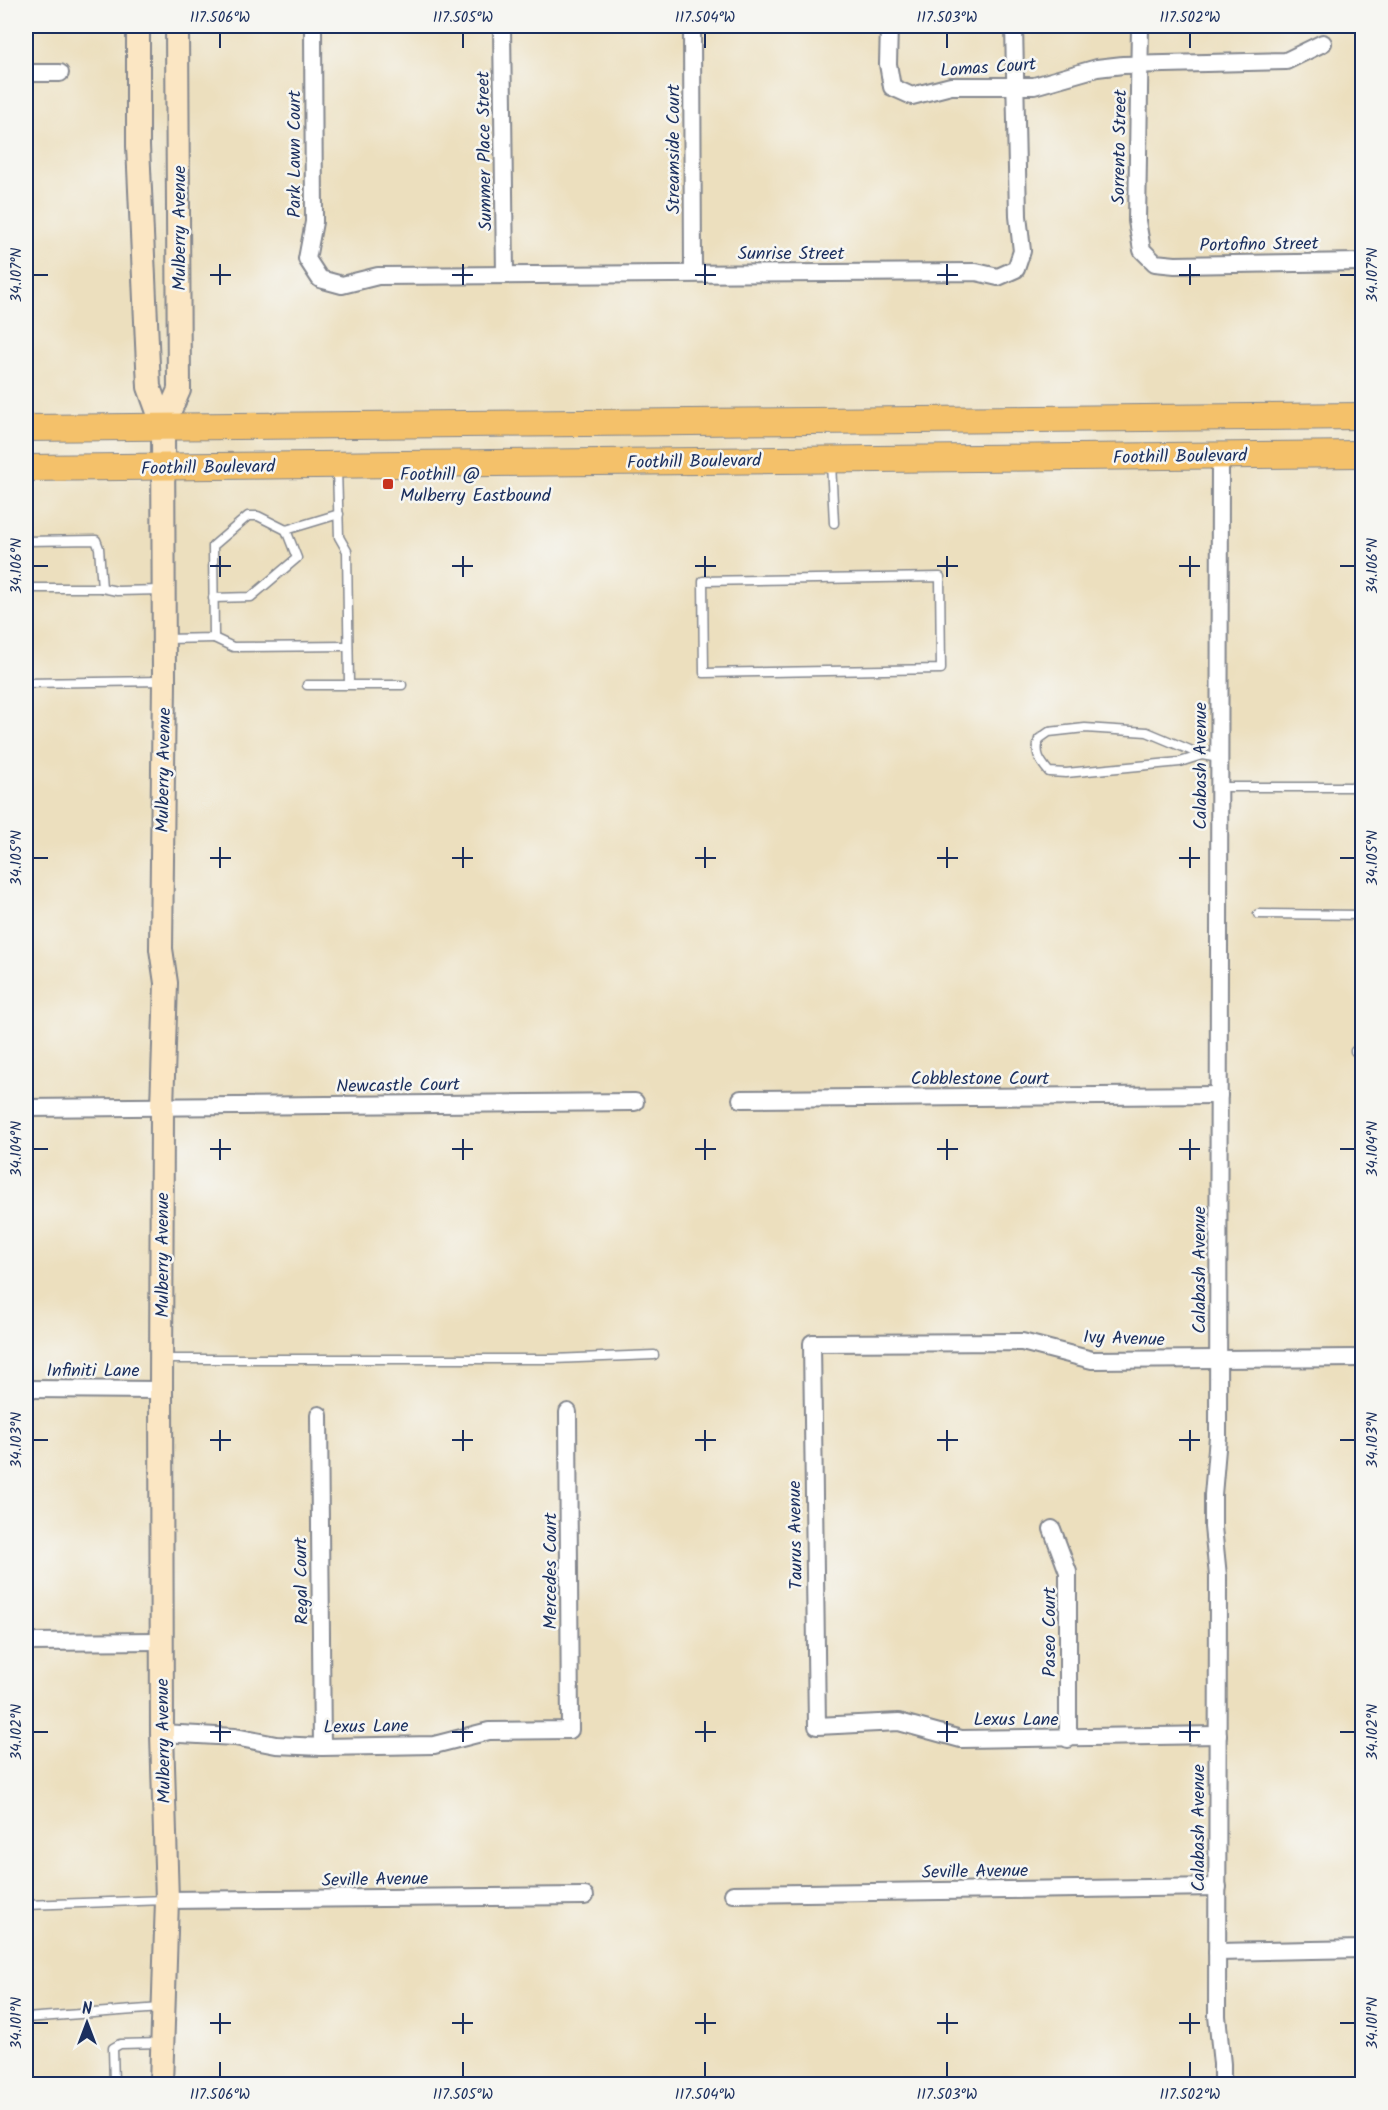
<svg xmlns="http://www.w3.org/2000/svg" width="1388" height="2110" viewBox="0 0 1388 2110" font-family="Kalam,sans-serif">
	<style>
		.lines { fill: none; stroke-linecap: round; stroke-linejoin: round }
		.lane-casing { stroke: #84878e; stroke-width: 11 }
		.street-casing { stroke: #84878e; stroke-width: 20 }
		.secondary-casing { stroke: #84878e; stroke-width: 26 }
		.primary-casing { stroke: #84878e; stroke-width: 28 }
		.lane { stroke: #fff; stroke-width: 8 }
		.street { stroke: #fff; stroke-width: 16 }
		.secondary { stroke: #fbe6c3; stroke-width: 22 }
		.primary { stroke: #f4c16a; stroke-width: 26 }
		.ticks { fill: none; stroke: #1b2f5e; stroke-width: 2 }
		.poi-dot { fill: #c8321e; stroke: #f6f6f2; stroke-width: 2 }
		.labels { text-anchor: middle; stroke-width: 5; stroke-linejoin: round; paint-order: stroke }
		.street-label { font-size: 18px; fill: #1b2f5e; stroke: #f6f6f2 }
		.poi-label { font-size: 18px; fill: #1b2f5e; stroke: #f6f6f2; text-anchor: start }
		.neatline { fill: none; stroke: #1b2f5e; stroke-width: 2 }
		.ticks-label { font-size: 15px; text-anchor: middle; fill: #1b2f5e }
	</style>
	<rect width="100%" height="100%" fill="#f6f6f2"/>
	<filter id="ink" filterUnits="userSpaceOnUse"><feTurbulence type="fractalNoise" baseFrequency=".0167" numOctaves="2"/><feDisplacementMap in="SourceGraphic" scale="12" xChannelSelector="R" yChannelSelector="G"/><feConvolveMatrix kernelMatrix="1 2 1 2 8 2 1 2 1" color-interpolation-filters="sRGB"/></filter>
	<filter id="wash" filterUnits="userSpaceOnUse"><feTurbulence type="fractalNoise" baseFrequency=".008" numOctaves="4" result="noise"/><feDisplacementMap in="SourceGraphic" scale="24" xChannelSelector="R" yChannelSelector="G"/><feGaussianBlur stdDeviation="1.35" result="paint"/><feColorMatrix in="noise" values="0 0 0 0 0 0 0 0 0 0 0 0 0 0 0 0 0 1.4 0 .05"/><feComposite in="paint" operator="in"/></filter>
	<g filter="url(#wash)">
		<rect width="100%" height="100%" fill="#ecdfbe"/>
	</g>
	<g filter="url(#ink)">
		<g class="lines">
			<defs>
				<g id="lane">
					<path d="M 831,463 L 834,523"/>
					<path d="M 337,469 L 339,537 L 347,551 L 349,684"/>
					<path d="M 26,541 L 96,540 L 99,548 L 102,588 L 26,588"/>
					<path d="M 940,577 L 941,669 L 704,673 L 703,581 Z"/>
					<path d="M 102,588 L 117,591 L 162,590"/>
					<path d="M 213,598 L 251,597 L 297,558 L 286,530"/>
					<path d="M 214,638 L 233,647 L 348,646"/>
					<path d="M 166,639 L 214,638 L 213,546 L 248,516 L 258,516 L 286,530 L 339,514"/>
					<path d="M 26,683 L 163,681"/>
					<path d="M 307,685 L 402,685"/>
					<path d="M 1202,755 L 1180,762 L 1066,773 L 1049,772 C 1039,760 1035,754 1039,739 L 1049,732 L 1085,728 L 1147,732 L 1202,755 L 1219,758"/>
					<path d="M 1219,787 L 1362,787"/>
					<path d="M 1258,914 L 1362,915"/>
					<path d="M 1355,1051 L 1362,1051"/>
					<path d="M 162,1359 L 553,1359 L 654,1355"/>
					<path d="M 26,1905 L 166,1900"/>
					<path d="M 26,2018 L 161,2008"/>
					<path d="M 114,2084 L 113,2048 L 120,2044 L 161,2043"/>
				</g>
				<g id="street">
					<path d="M 313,26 L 314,222 L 307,259 L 320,279 L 342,285 L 378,276 L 976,272 L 998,277 L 1016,269 L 1022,251 L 1018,216 L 1014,26"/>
					<path d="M 502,26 L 505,275"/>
					<path d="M 692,26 L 693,273"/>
					<path d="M 889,26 L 888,64 L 892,87 L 912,96 L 951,86 L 1034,86 L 1097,68 L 1123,65 L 1286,61 L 1323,43"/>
					<path d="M 1140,26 L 1137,221 L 1142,250 L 1155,263 L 1175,265 L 1362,262"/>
					<path d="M 26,73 L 60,73"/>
					<path d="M 1220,455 L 1218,1437 L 1213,1495 L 1213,1527 L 1218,1576 L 1217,2016 L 1222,2064 L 1222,2084"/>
					<path d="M 741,1099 L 1219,1095"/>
					<path d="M 26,1108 L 635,1102"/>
					<path d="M 26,1389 L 161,1390"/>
					<path d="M 319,1415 L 322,1747"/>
					<path d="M 1052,1529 L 1068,1572 L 1068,1739"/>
					<path d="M 26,1642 L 161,1641"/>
					<path d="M 162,1733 L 235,1737 L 276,1745 L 322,1747 L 434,1745 L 489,1731 L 570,1730 L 568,1412"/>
					<path d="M 1218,1735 L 961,1739 L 899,1722 L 817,1726 L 812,1343 L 1022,1342 L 1092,1360 L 1362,1358"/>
					<path d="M 733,1894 L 1218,1887"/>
					<path d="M 167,1900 L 585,1896"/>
					<path d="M 1217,1952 L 1362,1949"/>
				</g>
				<g id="secondary">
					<path d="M 138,26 L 138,146 L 149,387 L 163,426 L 164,681 L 161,949 L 166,983 L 162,1107 L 161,1390 L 162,1733 L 167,1900 L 161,2084"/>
					<path d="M 163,426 L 179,390 L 177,26"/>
				</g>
				<g id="primary">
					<path d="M 26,428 L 1362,416"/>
					<path d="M 26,468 L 1362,454"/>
				</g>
			</defs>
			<!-- lane casing -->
			<use href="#lane" class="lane-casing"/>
			<!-- street casing -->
			<use href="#street" class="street-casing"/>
			<!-- secondary casing -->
			<use href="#secondary" class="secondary-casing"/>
			<!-- primary casing -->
			<use href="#primary" class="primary-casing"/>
			<!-- lane -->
			<use href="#lane" class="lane"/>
			<!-- street -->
			<use href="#street" class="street"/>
			<!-- secondary -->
			<use href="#secondary" class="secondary"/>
			<!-- primary -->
			<use href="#primary" class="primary"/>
		</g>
	</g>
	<!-- ticks -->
	<path class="ticks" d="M 220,33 L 220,48M 463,33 L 463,48M 705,33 L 705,48M 947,33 L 947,48M 1190,33 L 1190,48M 220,264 L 220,285M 463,264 L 463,285M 705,264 L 705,285M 947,264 L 947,285M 1190,264 L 1190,285M 33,275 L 48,275M 210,275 L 231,275M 452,275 L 473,275M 695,275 L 716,275M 937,275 L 958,275M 1179,275 L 1200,275M 1340,275 L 1355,275M 220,556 L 220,577M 463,556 L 463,577M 705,556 L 705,577M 947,556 L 947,577M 1190,556 L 1190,577M 33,566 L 48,566M 210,566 L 231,566M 452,566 L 473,566M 695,566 L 716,566M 937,566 L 958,566M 1179,566 L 1200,566M 1340,566 L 1355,566M 220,847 L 220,868M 463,847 L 463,868M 705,847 L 705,868M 947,847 L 947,868M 1190,847 L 1190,868M 33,858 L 48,858M 210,858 L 231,858M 452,858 L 473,858M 695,858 L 716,858M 937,858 L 958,858M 1179,858 L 1200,858M 1340,858 L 1355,858M 220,1139 L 220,1160M 463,1139 L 463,1160M 705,1139 L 705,1160M 947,1139 L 947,1160M 1190,1139 L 1190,1160M 33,1149 L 48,1149M 210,1149 L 231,1149M 452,1149 L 473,1149M 695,1149 L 716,1149M 937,1149 L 958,1149M 1179,1149 L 1200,1149M 1340,1149 L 1355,1149M 220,1430 L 220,1451M 463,1430 L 463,1451M 705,1430 L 705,1451M 947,1430 L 947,1451M 1190,1430 L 1190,1451M 33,1440 L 48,1440M 210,1440 L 231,1440M 452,1440 L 473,1440M 695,1440 L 716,1440M 937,1440 L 958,1440M 1179,1440 L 1200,1440M 1340,1440 L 1355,1440M 220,1721 L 220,1742M 463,1721 L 463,1742M 705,1721 L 705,1742M 947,1721 L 947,1742M 1190,1721 L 1190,1742M 33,1732 L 48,1732M 210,1732 L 231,1732M 452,1732 L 473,1732M 695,1732 L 716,1732M 937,1732 L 958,1732M 1179,1732 L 1200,1732M 1340,1732 L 1355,1732M 220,2013 L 220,2034M 463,2013 L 463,2034M 705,2013 L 705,2034M 947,2013 L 947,2034M 1190,2013 L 1190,2034M 33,2023 L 48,2023M 210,2023 L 231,2023M 452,2023 L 473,2023M 695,2023 L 716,2023M 937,2023 L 958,2023M 1179,2023 L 1200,2023M 1340,2023 L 1355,2023M 220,2062 L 220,2077M 463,2062 L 463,2077M 705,2062 L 705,2077M 947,2062 L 947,2077M 1190,2062 L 1190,2077"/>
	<!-- markers -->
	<rect class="poi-dot" x="382" y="478" width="12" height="12" rx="3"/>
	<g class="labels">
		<!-- street labels -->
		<g class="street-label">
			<text transform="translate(988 67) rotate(-4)" y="6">Lomas Court</text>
			<text transform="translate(1119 147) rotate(-89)" y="6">Sorrento Street</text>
			<text transform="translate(673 149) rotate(-90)" y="6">Streamside Court</text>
			<text transform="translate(484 151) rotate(-91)" y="6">Summer Place Street</text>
			<text transform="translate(294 154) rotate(-90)" y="6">Park Lawn Court</text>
			<text transform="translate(179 228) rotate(-90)" y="6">Mulberry Avenue</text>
			<text transform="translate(1259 244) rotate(-1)" y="6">Portofino Street</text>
			<text x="791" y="259">Sunrise Street</text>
			<text transform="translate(1180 456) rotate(-1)" y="6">Foothill Boulevard</text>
			<text transform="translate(694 461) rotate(-1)" y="6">Foothill Boulevard</text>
			<text transform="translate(208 467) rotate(-1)" y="6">Foothill Boulevard</text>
			<text transform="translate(1200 766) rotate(-90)" y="6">Calabash Avenue</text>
			<text transform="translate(163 770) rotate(-89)" y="6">Mulberry Avenue</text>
			<text x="980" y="1084">Cobblestone Court</text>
			<text transform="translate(398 1085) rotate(-1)" y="6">Newcastle Court</text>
			<text transform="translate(162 1255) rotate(-90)" y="6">Mulberry Avenue</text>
			<text transform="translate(1199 1270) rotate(-90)" y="6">Calabash Avenue</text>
			<text transform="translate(1124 1338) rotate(2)" y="6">Ivy Avenue</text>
			<text x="93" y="1376">Infiniti Lane</text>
			<text transform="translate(795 1535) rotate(-91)" y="6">Taurus Avenue</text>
			<text transform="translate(550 1571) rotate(-90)" y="6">Mercedes Court</text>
			<text transform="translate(301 1581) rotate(-91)" y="6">Regal Court</text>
			<text transform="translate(1049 1632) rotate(-90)" y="6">Paseo Court</text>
			<text x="1016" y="1725">Lexus Lane</text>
			<text transform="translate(366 1726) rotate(-1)" y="6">Lexus Lane</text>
			<text transform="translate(163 1741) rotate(-91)" y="6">Mulberry Avenue</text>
			<text transform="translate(1198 1828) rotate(-90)" y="6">Calabash Avenue</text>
			<text transform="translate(975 1871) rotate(-1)" y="6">Seville Avenue</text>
			<text transform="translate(375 1879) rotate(-1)" y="6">Seville Avenue</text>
		</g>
		<!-- poi labels -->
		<g class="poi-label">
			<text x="400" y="480">Foothill @<tspan x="400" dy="21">Mulberry Eastbound</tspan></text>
		</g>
	</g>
	<!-- margin -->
	<rect width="1388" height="2110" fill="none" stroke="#f6f6f2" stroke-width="66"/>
	<!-- north arrow -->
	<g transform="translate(87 2023)" stroke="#f6f6f2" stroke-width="4.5" paint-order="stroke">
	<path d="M0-4.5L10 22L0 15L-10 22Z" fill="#1b2f5e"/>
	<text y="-9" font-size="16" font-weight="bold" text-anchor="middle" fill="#1b2f5e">N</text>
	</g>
	<rect x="33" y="33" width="1322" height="2044" class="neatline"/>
	<g class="ticks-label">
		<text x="220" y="22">117.506°W</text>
		<text x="463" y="22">117.505°W</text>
		<text x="705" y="22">117.504°W</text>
		<text x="947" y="22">117.503°W</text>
		<text x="1190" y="22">117.502°W</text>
		<text transform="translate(16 275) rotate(-90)" y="5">34.107°N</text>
		<text transform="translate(1372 275) rotate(-90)" y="5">34.107°N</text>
		<text transform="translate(16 566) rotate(-90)" y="5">34.106°N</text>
		<text transform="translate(1372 566) rotate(-90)" y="5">34.106°N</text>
		<text transform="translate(16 858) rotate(-90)" y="5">34.105°N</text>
		<text transform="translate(1372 858) rotate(-90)" y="5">34.105°N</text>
		<text transform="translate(16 1149) rotate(-90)" y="5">34.104°N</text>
		<text transform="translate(1372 1149) rotate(-90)" y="5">34.104°N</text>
		<text transform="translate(16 1440) rotate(-90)" y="5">34.103°N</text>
		<text transform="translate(1372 1440) rotate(-90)" y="5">34.103°N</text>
		<text transform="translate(16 1732) rotate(-90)" y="5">34.102°N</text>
		<text transform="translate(1372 1732) rotate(-90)" y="5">34.102°N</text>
		<text transform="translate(16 2023) rotate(-90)" y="5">34.101°N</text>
		<text transform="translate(1372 2023) rotate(-90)" y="5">34.101°N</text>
		<text x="220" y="2099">117.506°W</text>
		<text x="463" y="2099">117.505°W</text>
		<text x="705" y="2099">117.504°W</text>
		<text x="947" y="2099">117.503°W</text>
		<text x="1190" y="2099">117.502°W</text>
	</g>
</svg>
